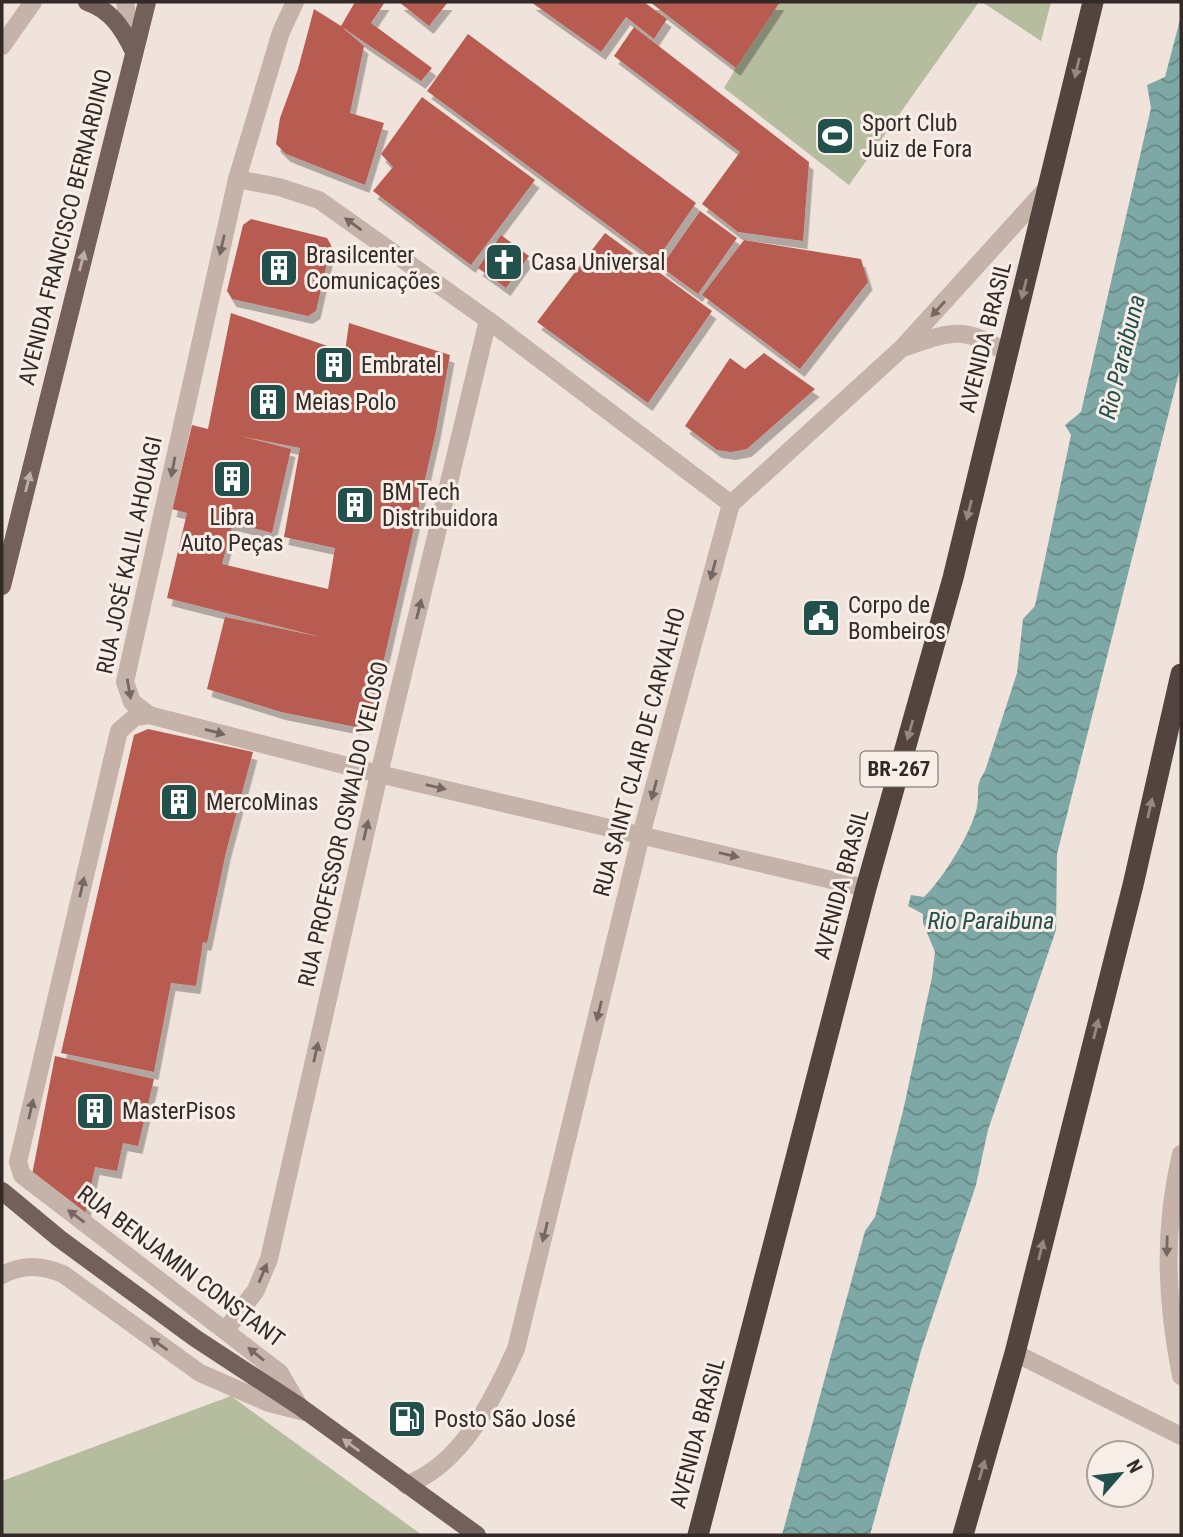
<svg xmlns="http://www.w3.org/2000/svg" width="1183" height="1537" viewBox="0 0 1183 1537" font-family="'Roboto Condensed',sans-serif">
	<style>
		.green { fill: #b6bc9e }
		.water { fill: url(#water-waves) }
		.building { fill: #b85c51; fill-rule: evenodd; filter: url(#shadow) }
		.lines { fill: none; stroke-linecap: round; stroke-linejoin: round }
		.minor { stroke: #c5b2a9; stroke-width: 18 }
		.major { stroke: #74605b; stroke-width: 18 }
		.highway { stroke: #534440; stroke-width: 21 }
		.oneway { fill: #958883 }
		.oneway2 { fill: #756762 }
		.oneway3 { fill: #bcaea9 }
		.labels { text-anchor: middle; stroke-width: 6; stroke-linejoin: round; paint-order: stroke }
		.shield { fill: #f7eee8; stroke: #6e6562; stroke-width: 2 }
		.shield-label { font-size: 21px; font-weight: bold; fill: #332a28 }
		.poi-label { font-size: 23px; fill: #332a28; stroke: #f7eee8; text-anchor: start }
		.street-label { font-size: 23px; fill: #332a28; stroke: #f7eee8 }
		.water-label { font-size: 24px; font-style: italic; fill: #22504d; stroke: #f7eee8 }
	</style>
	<defs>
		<pattern id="water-waves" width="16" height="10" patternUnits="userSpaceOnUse" patternTransform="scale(1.75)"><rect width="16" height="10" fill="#7ea8a5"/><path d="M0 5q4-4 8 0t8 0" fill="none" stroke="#688986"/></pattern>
		<filter id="shadow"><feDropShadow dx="4.5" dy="8" stdDeviation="0" flood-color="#0004"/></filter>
	</defs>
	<rect width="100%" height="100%" fill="#efe3dc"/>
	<!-- green -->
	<g class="green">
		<path d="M 650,2 L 979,2 L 849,185 L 724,88 L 736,68 Z"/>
		<path d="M 982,2 L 1051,2 L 1041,41 Z"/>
		<path d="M 231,1396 L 422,1535 L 2,1535 L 2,1481 Z"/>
	</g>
	<!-- water -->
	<path class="water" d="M 1181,16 L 1181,365 L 1057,854 L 1056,930 L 988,1130 L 976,1185 L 921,1351 L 870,1535 L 782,1535 L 865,1231 L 875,1217 L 903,1111 L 932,977 L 935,952 L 923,923 L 923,914 L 908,906 L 911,895 L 924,897 C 942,880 972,832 977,807 C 980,790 974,788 985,771 L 1017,673 L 1023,619 L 1035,606 L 1071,435 L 1065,425 L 1081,412 L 1151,108 L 1147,85 L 1165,77 Z"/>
	<!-- building -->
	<g class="building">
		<path d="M 355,2 L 385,2 L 371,23 L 432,68 L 421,81 L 342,27 L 364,46 L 350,113 L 384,123 L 365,185 L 286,154 L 276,144 L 280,118 L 298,69 L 314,9 L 341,26 Z"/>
		<path d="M 399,2 L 448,2 L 429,26 Z"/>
		<path d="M 531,2 L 644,2 L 667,19 L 654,39 L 626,17 L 601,52 Z"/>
		<path d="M 650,2 L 780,2 L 736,68 Z"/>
		<path d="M 634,27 L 809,162 L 803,241 L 738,232 L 702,204 L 740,152 L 614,56 Z"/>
		<path d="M 468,34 L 696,203 L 656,261 L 427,91 Z"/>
		<path d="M 422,97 L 535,180 L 471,265 L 373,191 L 393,167 L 381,154 Z"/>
		<path d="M 700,211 L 737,238 L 698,294 L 661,267 Z"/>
		<path d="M 251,219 L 327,238 L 331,245 L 316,311 L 308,316 L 232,299 L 227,291 L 243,225 Z"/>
		<path d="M 605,233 L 712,311 L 648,403 L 537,322 Z"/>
		<path d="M 501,235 L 529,256 L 506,288 L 478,268 Z"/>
		<path d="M 744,240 L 861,259 L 868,282 L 800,369 L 702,295 Z"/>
		<path d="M 231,313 L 345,352 L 349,323 L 450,355 L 436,431 L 380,677 L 368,720 L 356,727 L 281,712 L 207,689 L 225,617 L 321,637 L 167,598 L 187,513 L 172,509 L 192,425 L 208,429 ZM 240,436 L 300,448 L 284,537 L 335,548 L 328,589 L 222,564 L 233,523 L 272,533 L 291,449 Z"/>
		<path d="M 764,353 L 815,389 L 747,449 L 731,452 L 717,450 L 685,426 L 730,358 L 745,369 Z"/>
		<path d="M 148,729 L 253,752 L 226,852 L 207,943 L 203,942 L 196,986 L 171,983 L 154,1072 L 61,1053 L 134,735 Z"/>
		<path d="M 55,1056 L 154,1079 L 138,1146 L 123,1143 L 117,1171 L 95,1167 L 84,1219 L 31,1180 Z"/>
	</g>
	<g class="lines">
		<!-- minor -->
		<g class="minor">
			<path d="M 125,2 L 132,47"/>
			<path d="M 295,2 L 281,32 L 237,179 L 125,682 L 132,702 L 149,715 L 379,774 L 866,888"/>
			<path d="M 2,46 L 33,2"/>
			<path d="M 237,179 L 279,187 L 319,200 L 488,320 L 731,504"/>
			<path d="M 906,347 C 952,331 965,325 1008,354"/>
			<path d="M 149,715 L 135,717 L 119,731 L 18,1162 L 22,1175 L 280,1373 L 299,1406"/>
			<path d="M 1181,1154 C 1163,1230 1166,1300 1181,1376"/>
			<path d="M 2,1275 C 23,1264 41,1265 63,1274 L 200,1373 L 269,1403 L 305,1412"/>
			<path d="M 226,1330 L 256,1290 L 269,1259 L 379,774 L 488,320"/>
			<path d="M 1015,1353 L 1181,1436"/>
			<path d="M 406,1485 C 462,1464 493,1400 516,1349 L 641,835 L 731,504 L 902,348 L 1049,186"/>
		</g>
		<!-- major -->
		<g class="major">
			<path d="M 87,2 C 111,10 123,29 133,50"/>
			<path d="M 2,586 L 147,2"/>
			<path d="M 2,1191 L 60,1239 L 195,1338 L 299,1406 L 477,1535"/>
		</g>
		<!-- highway -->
		<g class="highway">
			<path d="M 698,1535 L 866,888 L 953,578 L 1093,2"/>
			<path d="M 963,1535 L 1015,1353 L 1133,885 L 1181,674"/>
		</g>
	</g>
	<!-- one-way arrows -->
	<defs><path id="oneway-solid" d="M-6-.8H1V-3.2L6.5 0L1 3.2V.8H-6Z" transform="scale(1.75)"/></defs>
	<g class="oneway">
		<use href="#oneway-solid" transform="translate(1077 68) rotate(103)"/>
		<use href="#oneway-solid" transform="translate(1024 289) rotate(104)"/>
		<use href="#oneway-solid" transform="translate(969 510) rotate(104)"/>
		<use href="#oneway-solid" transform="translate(910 730) rotate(106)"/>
		<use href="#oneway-solid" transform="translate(1150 808) rotate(-77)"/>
		<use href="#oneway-solid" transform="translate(1096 1029) rotate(-76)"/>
		<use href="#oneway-solid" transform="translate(1041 1250) rotate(-76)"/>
		<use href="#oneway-solid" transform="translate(982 1470) rotate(-74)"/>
	</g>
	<g class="oneway2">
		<use href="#oneway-solid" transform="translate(353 224) rotate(-144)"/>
		<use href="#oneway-solid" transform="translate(222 245) rotate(103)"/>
		<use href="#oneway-solid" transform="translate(938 309) rotate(132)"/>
		<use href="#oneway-solid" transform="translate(173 467) rotate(101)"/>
		<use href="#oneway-solid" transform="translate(713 570) rotate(105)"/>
		<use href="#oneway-solid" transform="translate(419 609) rotate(-76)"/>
		<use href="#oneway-solid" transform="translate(129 689) rotate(80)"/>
		<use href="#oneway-solid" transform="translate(215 732) rotate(15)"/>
		<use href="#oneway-solid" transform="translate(436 787) rotate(13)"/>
		<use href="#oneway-solid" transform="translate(654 790) rotate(105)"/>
		<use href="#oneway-solid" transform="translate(366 830) rotate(-77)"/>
		<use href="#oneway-solid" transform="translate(729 855) rotate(13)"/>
		<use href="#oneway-solid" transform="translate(82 887) rotate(-77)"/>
		<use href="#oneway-solid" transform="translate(599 1011) rotate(104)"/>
		<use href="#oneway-solid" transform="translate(316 1052) rotate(-77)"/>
		<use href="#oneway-solid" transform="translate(31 1109) rotate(-77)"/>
		<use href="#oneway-solid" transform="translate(76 1216) rotate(-143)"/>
		<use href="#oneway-solid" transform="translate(545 1232) rotate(104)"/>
		<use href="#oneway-solid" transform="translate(1167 1246) rotate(91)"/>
		<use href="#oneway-solid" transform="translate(263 1273) rotate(-67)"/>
		<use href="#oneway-solid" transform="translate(159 1344) rotate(-144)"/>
		<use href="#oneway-solid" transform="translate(256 1354) rotate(-141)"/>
	</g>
	<g class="oneway3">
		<use href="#oneway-solid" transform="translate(82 261) rotate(-76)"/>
		<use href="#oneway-solid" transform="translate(28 482) rotate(-76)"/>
		<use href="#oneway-solid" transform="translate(351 1445) rotate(-144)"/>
	</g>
	<!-- icons -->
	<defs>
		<symbol id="stadium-square" viewBox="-11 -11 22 22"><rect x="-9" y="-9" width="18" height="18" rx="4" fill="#22504d" stroke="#f7eee8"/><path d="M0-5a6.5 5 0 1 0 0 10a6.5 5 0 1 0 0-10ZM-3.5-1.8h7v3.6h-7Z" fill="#fff"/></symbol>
		<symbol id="church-square" viewBox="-11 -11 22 22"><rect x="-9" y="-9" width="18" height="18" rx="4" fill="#22504d" stroke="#f7eee8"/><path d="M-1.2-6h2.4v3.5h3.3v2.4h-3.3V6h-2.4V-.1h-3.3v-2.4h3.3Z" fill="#fff"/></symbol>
		<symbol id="building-square" viewBox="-11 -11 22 22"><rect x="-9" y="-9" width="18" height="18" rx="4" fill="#22504d" stroke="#f7eee8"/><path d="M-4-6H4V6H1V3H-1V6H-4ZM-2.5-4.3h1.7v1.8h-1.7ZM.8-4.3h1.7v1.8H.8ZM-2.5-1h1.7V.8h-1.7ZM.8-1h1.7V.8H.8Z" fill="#fff"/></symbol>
		<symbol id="civic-square" viewBox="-11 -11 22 22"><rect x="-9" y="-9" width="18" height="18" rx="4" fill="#22504d" stroke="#f7eee8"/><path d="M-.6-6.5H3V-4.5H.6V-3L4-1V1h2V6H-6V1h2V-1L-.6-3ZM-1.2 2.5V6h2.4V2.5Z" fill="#fff"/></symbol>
		<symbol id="fuel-square" viewBox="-11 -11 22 22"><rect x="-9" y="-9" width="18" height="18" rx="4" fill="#22504d" stroke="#f7eee8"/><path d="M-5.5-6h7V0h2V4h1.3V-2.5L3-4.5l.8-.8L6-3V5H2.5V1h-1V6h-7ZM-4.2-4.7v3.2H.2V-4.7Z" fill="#fff"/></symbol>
	</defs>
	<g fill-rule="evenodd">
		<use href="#stadium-square" x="813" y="114" width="44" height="44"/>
		<use href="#church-square" x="482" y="240" width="44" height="44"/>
		<use href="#building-square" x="257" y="246" width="44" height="44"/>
		<use href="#building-square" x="312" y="343" width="44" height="44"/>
		<use href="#building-square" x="246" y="380" width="44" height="44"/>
		<use href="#building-square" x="210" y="457" width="44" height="44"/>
		<use href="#building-square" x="333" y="483" width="44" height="44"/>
		<use href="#civic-square" x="799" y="596" width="44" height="44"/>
		<use href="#building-square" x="157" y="780" width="44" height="44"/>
		<use href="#building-square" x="73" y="1089" width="44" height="44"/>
		<use href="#fuel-square" x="385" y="1397" width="44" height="44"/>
	</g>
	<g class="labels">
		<!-- shield labels -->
		<rect class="shield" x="860.5" y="751.5" width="77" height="35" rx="5"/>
		<g class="shield-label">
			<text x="899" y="776">BR-267</text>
		</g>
		<!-- poi labels -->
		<g class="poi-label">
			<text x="862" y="131">Sport Club<tspan x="862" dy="26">Juiz de Fora</tspan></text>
			<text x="306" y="263">Brasilcenter<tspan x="306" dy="26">Comunicações</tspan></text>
			<text x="531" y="270">Casa Universal</text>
			<text x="361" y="373">Embratel</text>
			<text x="295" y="410">Meias Polo</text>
			<text x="382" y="500">BM Tech<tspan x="382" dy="26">Distribuidora</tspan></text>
			<text x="232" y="525" text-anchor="middle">Libra<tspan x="232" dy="26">Auto Peças</tspan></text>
			<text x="848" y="613">Corpo de<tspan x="848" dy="26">Bombeiros</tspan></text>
			<text x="206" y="810">MercoMinas</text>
			<text x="122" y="1119">MasterPisos</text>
			<text x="434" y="1427">Posto São José</text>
		</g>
		<!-- street labels -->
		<g class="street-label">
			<text transform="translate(65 227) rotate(-76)" y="8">AVENIDA FRANCISCO BERNARDINO</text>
			<text transform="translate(985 337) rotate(-76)" y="8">AVENIDA BRASIL</text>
			<text transform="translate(129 555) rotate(-78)" y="8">RUA JOSÉ KALIL AHOUAGI</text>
			<text transform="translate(639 752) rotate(-75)" y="8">RUA SAINT CLAIR DE CARVALHO</text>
			<text transform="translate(343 824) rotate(-77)" y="8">RUA PROFESSOR OSWALDO VELOSO</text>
			<text transform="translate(841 884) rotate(-75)" y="8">AVENIDA BRASIL</text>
			<text transform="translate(181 1266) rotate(37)" y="8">RUA BENJAMIN CONSTANT</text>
			<text transform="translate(697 1433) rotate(-75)" y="8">AVENIDA BRASIL</text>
		</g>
		<!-- water labels -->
		<g class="water-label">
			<text transform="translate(1122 357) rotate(-76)" y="8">Rio Paraibuna</text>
			<text x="991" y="929">Rio Paraibuna</text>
		</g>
	</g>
	<!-- border -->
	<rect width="1183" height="1537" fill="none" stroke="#332a28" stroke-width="7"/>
	<!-- north arrow -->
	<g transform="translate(1120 1474) rotate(62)"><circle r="33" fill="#f7eee8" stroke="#a9a09b" stroke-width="2"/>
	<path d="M0-5L12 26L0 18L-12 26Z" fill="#22504d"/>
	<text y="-10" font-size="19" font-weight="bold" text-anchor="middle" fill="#332a28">N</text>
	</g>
</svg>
